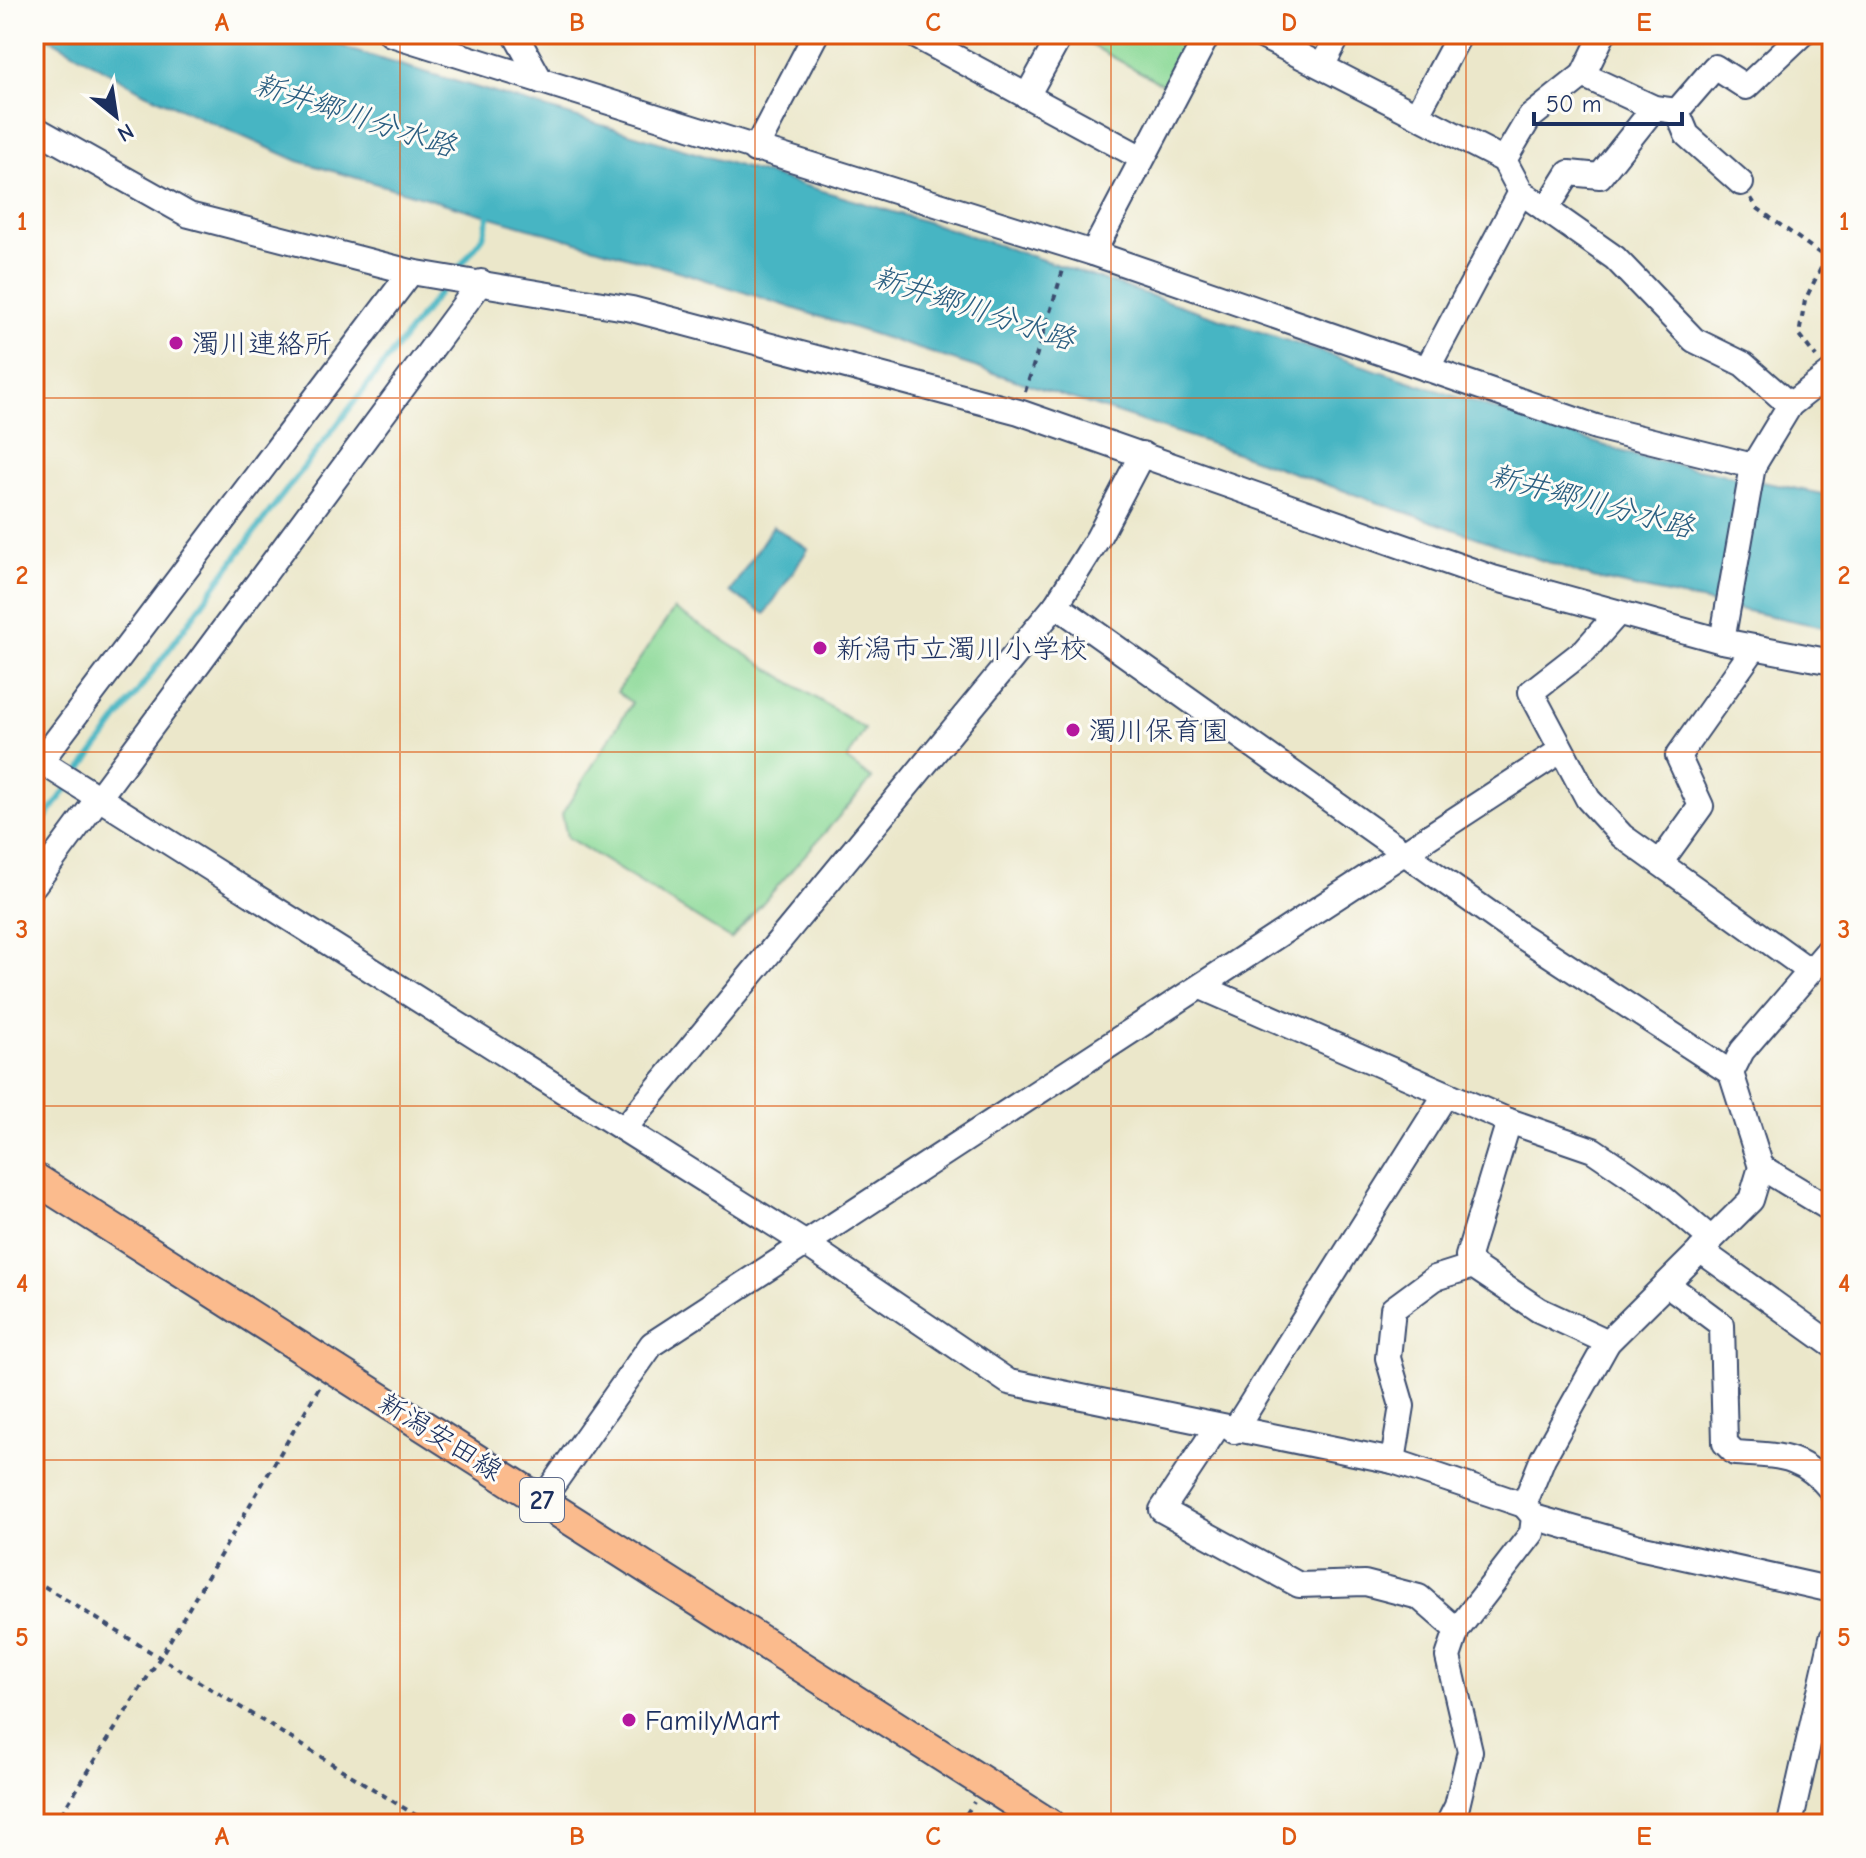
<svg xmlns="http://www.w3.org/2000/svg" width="1866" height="1858" viewBox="0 0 1866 1858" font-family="'Comic Neue','Klee One',sans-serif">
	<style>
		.green { fill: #8bd997; stroke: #53847a; stroke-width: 2 }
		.water { fill: #47b5c3; stroke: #317290; stroke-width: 2 }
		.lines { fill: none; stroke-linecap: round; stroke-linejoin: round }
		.stream { stroke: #47b5c3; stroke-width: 6 }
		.minor-casing { stroke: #3a4b6e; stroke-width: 28 }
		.major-casing { stroke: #3a4b6e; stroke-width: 34 }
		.path { stroke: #3a4b6e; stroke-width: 4; stroke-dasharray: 6 6; stroke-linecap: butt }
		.minor { stroke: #fff; stroke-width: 24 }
		.major { stroke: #fbbb8d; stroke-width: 30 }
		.grid { fill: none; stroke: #de5710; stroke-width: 2; stroke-opacity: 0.55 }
		.poi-dot { fill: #b5179e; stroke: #fdfcf7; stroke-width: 3 }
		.labels { text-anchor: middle; stroke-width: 6; stroke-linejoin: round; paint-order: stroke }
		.shield { fill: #fdfcf7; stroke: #5f6c8c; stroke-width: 2 }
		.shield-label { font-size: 26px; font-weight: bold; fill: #1b2f5e }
		.poi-label { font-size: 28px; fill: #1b2f5e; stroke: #fdfcf7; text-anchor: start }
		.street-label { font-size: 28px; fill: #1b2f5e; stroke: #fdfcf7 }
		.water-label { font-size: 30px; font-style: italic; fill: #2a5e81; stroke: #fdfcf7 }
		.neatline { fill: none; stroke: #de5710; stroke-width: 3 }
		.grid-label { font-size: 26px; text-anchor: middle; font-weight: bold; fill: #de5710 }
	</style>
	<rect width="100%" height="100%" fill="#fdfcf7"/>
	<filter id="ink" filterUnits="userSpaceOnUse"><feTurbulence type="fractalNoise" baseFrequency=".0125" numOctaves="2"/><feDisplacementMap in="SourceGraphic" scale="16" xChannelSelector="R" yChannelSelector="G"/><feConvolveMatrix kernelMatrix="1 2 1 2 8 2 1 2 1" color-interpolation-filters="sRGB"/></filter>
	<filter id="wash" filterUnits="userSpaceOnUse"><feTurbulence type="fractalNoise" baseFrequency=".006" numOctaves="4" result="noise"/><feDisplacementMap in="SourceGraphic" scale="32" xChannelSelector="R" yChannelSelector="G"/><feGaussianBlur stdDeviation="1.8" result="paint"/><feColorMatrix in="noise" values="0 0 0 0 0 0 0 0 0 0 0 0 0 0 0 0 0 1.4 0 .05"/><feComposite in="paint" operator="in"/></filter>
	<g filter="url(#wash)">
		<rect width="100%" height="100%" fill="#ebe7ca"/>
		<!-- green -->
		<g class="green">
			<path d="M 1071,34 L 1198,34 L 1169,88 Z"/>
			<path d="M 674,609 L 865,729 L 847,760 L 872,779 L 731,939 L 567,837 L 562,814 L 632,703 L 617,692 Z"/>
		</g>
		<!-- water -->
		<g class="water">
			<path d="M 42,34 L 315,34 L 354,51 L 940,226 L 1639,457 L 1832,496 L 1832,629 L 1592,578 L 1200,440 L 688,274 L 298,161 L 145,93 Z"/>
			<path d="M 773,526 L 808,549 L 765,614 L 730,592 Z"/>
		</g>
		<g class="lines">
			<!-- stream -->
			<g class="stream">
				<path d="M 455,273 L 483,237 L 490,211"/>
				<path d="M 75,778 L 264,519 L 445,285"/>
				<path d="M 34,834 L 68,787"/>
			</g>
		</g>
	</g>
	<g filter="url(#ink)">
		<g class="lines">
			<defs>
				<g id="minor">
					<path d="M 391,34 L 1093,253 L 1596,427 L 1753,466"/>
					<path d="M 515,34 L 541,81"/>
					<path d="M 912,34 L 1142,158"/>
					<path d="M 1258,34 L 1504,160 L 1521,192 L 1615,258 L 1694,340 L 1743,364 L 1790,405"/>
					<path d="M 1322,66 L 1339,34"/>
					<path d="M 1583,75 L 1654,108 L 1677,111 L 1715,67 L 1746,87 L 1802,34"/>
					<path d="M 1027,96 L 1061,34"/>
					<path d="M 1677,111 L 1687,135 L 1741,183"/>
					<path d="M 1417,114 L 1460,34"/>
					<path d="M 34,128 L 189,215 L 411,272 L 632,309 L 1019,412 L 1493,578 L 1722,641 L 1832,662"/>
					<path d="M 755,150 L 816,34"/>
					<path d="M 1504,160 L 1529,118 L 1583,75 L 1603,34"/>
					<path d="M 1546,210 L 1569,173 L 1600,176 L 1654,108"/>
					<path d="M 1093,253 L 1208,34"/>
					<path d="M 1427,369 L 1521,192"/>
					<path d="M 1056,605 L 1520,935 L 1731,1073"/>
					<path d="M 1617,614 L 1585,650 L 1531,692 L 1588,799 L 1622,836 L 1810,971"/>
					<path d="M 1722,641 L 1753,466 L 1790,405 L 1832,372"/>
					<path d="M 34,757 L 806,1244 L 1009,1382 L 1393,1461 L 1524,1505"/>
					<path d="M 34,770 L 411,272"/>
					<path d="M 1660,863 L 1701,806 L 1678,756 L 1755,647"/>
					<path d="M 34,885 L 481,282"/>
					<path d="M 1201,987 L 1509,1121 L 1593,1150 L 1658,1194 L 1711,1239"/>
					<path d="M 1509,1121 L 1468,1256 L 1473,1266 L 1539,1310 L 1608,1342"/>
					<path d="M 624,1129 L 1056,605 L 1098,538 L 1142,454"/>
					<path d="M 1761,1167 L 1832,1210"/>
					<path d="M 1700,1250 L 1832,1345"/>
					<path d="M 1667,1284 L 1722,1325 L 1725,1443 L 1735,1453 C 1780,1456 1802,1454 1832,1491"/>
					<path d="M 1217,1427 L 1162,1510 L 1299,1585 L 1365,1583 L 1419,1597 L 1457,1630"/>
					<path d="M 1234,1431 L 1446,1094"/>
					<path d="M 1393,1461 L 1402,1406 L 1388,1358 L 1393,1309 L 1435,1278 L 1473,1266"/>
					<path d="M 542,1500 L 652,1344 L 1560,751"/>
					<path d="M 1534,1517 L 1639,1547 L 1832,1590"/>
					<path d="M 1448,1824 L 1457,1806 L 1470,1751 L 1448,1657 L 1457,1630 L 1532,1533 L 1534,1517 L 1524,1505 L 1543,1458 L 1608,1342 L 1751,1200 L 1761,1167 L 1731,1073 L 1742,1051 L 1832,946"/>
					<path d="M 1790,1824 L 1832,1638"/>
				</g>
				<path id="major" d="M 34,1178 L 1049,1824"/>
			</defs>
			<!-- minor casing -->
			<use href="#minor" class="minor-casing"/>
			<!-- major casing -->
			<use href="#major" class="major-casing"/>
			<!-- path -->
			<g class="path">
				<path d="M 1751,198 L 1757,208 L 1826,258 L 1805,300 L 1799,335 L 1816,357"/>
				<path d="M 1025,392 L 1064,267"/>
				<path d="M 34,1580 L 430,1824"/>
				<path d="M 55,1824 L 159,1659 L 320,1386"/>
				<path d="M 960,1824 L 974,1802"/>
			</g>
			<!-- minor -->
			<use href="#minor" class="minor"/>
			<!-- major -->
			<use href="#major" class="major"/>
		</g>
	</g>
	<!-- grid -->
	<path class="grid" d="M 400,34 L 400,1824M 755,34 L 755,1824M 1111,34 L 1111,1824M 1466,34 L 1466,1824M 34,398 L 1832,398M 34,752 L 1832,752M 34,1106 L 1832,1106M 34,1460 L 1832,1460"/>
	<!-- markers -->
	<g class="poi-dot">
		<circle cx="176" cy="343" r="8"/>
		<circle cx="820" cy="648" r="8"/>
		<circle cx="1073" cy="730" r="8"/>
		<circle cx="629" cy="1720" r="8"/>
	</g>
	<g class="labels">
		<!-- shield labels -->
		<rect class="shield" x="520" y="1478" width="44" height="44" rx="6"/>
		<g class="shield-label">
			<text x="542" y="1509">27</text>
		</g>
		<!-- poi labels -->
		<g class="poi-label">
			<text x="192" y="353">濁川連絡所</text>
			<text x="836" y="658">新潟市立濁川小学校</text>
			<text x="1089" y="740">濁川保育園</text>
			<text x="645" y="1730">FamilyMart</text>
		</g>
		<!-- street labels -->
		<g class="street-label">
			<text transform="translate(441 1436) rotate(32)" y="10">新潟安田線</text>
		</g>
		<!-- water labels -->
		<g class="water-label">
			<text transform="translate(355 115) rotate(18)" y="10">新井郷川分水路</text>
			<text transform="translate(974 308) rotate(18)" y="10">新井郷川分水路</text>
			<text transform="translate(1592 501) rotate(15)" y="10">新井郷川分水路</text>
		</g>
	</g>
	<!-- margin -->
	<rect width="1866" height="1858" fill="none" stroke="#fdfcf7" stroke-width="88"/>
	<!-- north arrow -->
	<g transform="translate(116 116) rotate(150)" stroke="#fdfcf7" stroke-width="6" paint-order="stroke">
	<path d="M0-6L14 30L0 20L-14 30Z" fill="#1b2f5e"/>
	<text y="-12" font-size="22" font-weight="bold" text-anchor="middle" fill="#1b2f5e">N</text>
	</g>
	<!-- scale -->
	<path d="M1534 112v12h148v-12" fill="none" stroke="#1b2f5e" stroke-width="4"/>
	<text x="1546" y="112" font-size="24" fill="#1b2f5e" stroke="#fdfcf7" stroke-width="6" paint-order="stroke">50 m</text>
	<rect x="44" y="44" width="1778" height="1770" class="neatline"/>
	<g class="grid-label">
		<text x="222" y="31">A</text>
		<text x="577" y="31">B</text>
		<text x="933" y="31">C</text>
		<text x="1289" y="31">D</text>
		<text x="1644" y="31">E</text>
		<text x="22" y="230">1</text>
		<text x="1844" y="230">1</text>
		<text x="22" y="584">2</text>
		<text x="1844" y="584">2</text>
		<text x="22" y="938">3</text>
		<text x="1844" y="938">3</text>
		<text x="22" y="1292">4</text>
		<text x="1844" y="1292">4</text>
		<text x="22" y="1646">5</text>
		<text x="1844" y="1646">5</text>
		<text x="222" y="1845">A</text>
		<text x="577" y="1845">B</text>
		<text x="933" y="1845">C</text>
		<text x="1289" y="1845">D</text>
		<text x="1644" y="1845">E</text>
	</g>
</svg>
